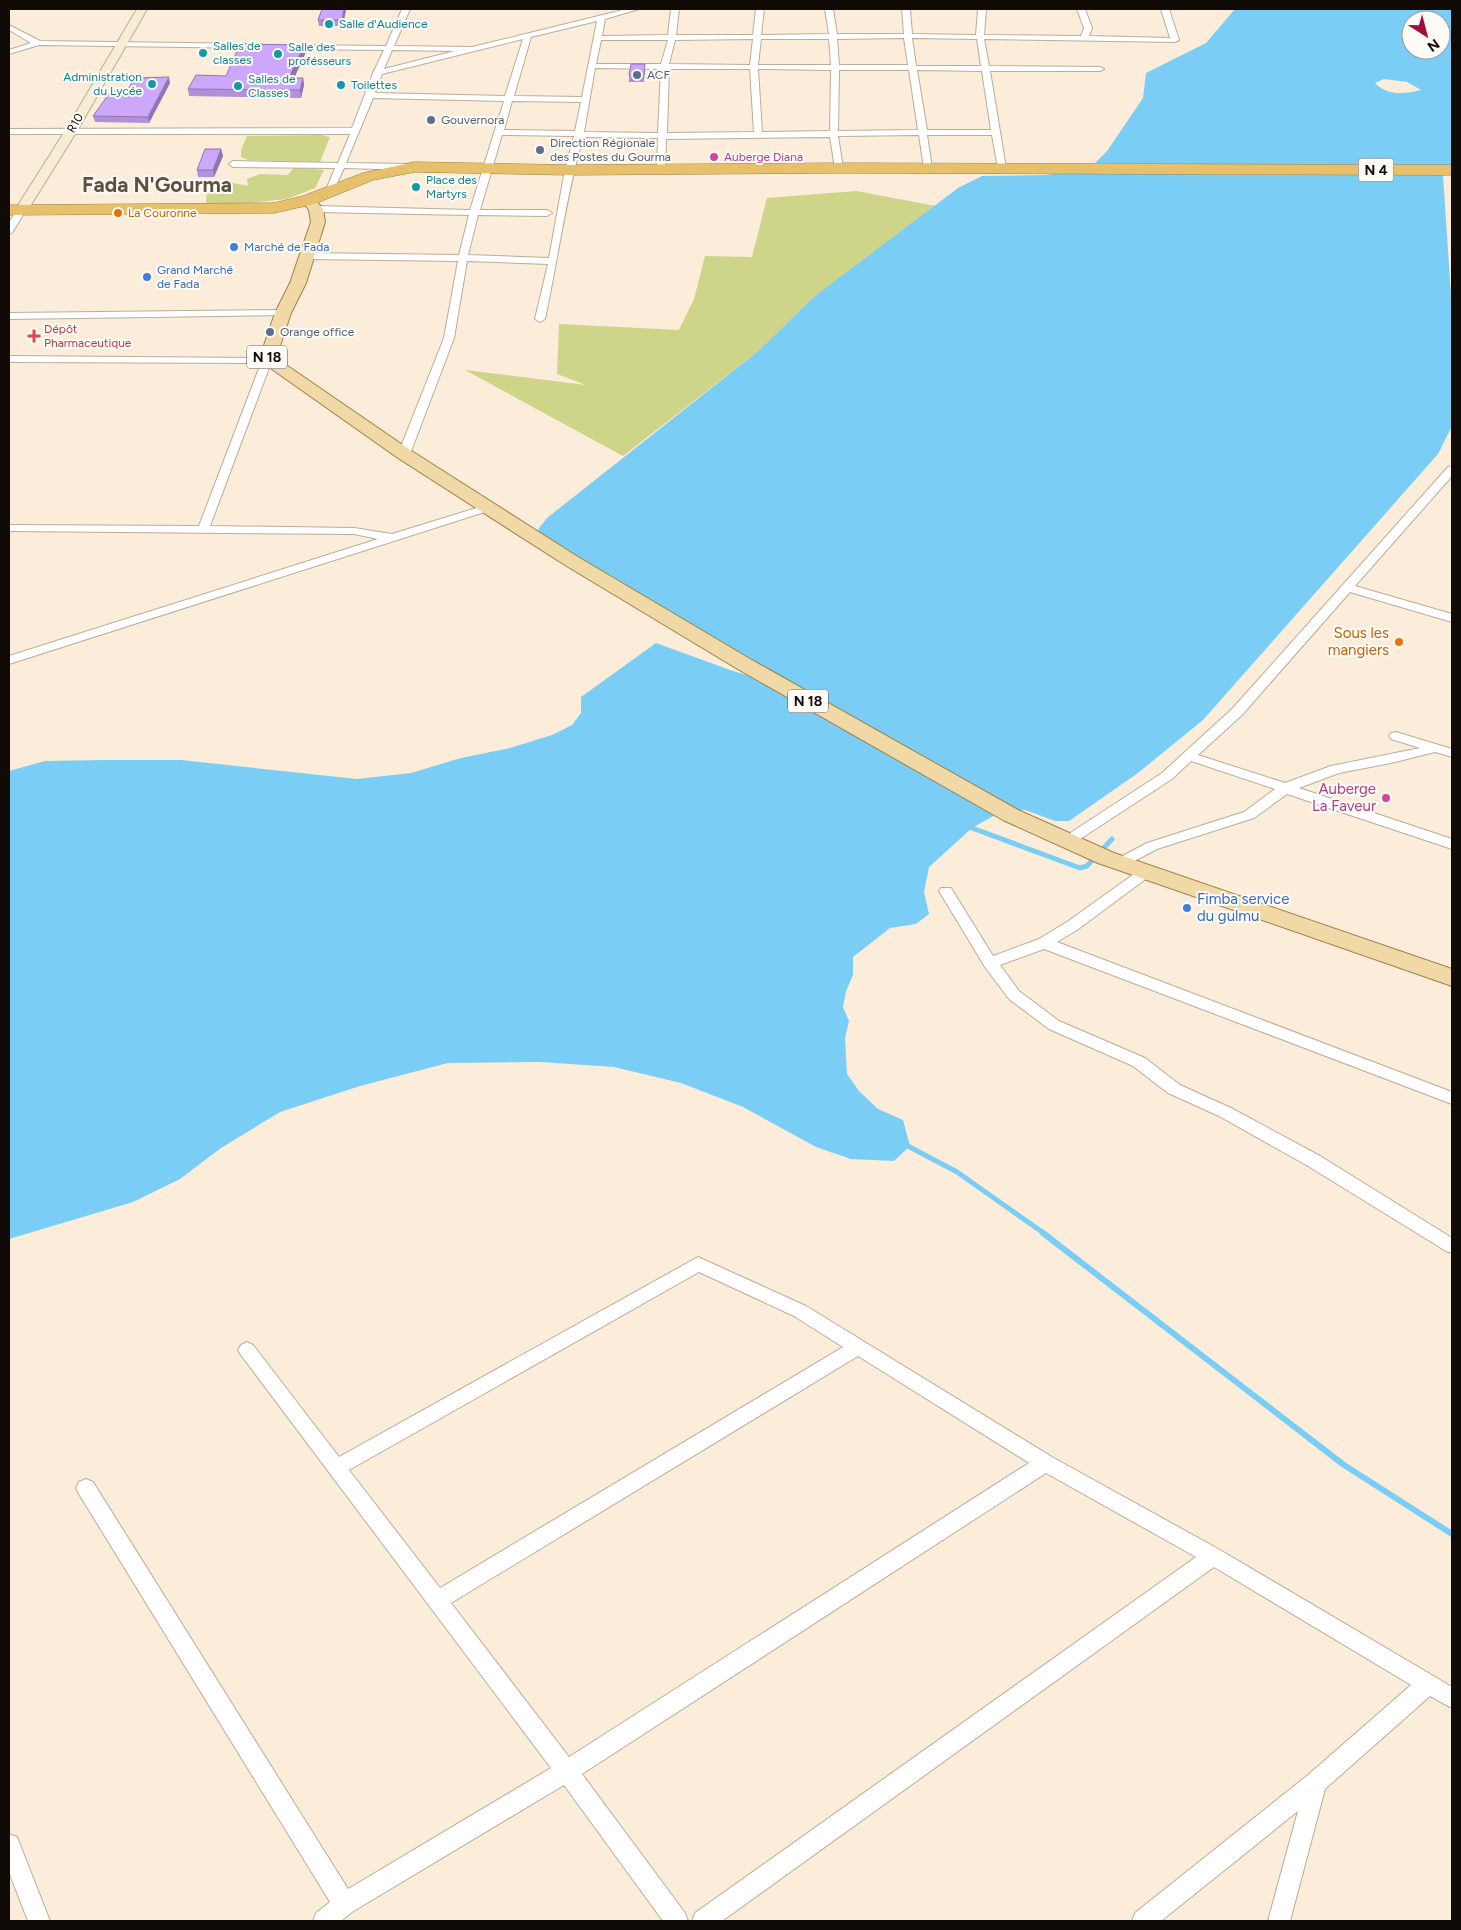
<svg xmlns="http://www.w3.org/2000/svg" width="1461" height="1930" viewBox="0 0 1461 1930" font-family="Figtree,sans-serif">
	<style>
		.green { fill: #ced488 }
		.water { fill: #7acef6; fill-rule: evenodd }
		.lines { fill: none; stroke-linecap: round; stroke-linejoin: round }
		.stream-far1 { stroke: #7acef6; stroke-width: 5 }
		.stream { stroke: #7acef6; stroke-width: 6 }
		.street-casing { stroke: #baad9a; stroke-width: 2 }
		.secondary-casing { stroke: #baad9a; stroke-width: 2 }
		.primary-casing { stroke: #9c8148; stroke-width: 2 }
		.highway-casing { stroke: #9c8148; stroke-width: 1 }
		.street { fill: #fff; fill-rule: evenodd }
		.secondary { fill: #f8ecd3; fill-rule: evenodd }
		.primary { fill: #f1d9a7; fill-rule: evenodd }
		.highway { fill: #e7c06c; fill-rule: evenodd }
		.wall { fill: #b090d8 }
		.shaded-wall { fill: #9075b0 }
		.building { fill: #cda7fb; stroke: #9075b0 }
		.culture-dot { fill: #0f9aa8; stroke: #fffcf8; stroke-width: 2 }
		.service-dot { fill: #5c6f8a; stroke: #fffcf8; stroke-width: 2 }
		.hotel-dot { fill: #d1479c; stroke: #fffcf8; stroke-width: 2 }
		.food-dot { fill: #e8710a; stroke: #fffcf8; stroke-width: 2 }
		.shop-dot { fill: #3f7fe0; stroke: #fffcf8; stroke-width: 2 }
		.health-dot { fill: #e0444e; stroke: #fffcf8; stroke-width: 2 }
		.labels { text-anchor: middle; stroke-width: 4; stroke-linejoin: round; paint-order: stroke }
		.far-culture-label { font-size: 12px; fill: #0d838f; stroke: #fffcf8; text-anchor: start }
		.far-service-label { font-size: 12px; fill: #4e5e75; stroke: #fffcf8; text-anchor: start }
		.far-street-label { font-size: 12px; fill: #100b06; stroke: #fffcf8 }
		.far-hotel-label { font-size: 12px; fill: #b23c85; stroke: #fffcf8; text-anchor: start }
		.far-food-label { font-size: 12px; fill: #c56008; stroke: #fffcf8; text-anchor: start }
		.far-shop-label { font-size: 12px; fill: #366cbe; stroke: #fffcf8; text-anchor: start }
		.far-health-label { font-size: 12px; fill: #be3a42; stroke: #fffcf8; text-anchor: start }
		.shield { fill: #fffcf8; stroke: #58534f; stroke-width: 1 }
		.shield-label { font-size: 14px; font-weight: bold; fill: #100b06 }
		.food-label { font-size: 15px; fill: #c56008; stroke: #fffcf8; text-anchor: end }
		.hotel-label { font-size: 15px; fill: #b23c85; stroke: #fffcf8; text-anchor: end }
		.shop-label { font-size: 15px; fill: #366cbe; stroke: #fffcf8; text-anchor: start }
		.far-town-label { font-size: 21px; font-weight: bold; fill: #5d5141; stroke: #fffcf8 }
	</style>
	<rect width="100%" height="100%" fill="#fbedd9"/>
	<!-- green -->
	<g class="green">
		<path d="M 321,135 L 330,137 L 320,162 L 248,160 L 241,157 L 241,150 L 247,136 Z"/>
		<path d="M 294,167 L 324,170 L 315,188 L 287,199 L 239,204 L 206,204 L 207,186 L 229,182 L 248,186 L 247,179 L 260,174 L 288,175 Z"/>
		<path d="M 856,191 L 936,206 L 815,296 L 757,352 L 623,456 L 465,370 L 586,385 L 557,374 L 559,324 L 679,330 L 694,299 L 705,256 L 752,257 L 767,198 Z"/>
	</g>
	<!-- water -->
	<path class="water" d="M 1235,9 L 1452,9 L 1452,166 L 1298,167 L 1300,174 L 1443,175 L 1452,311 L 1452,426 L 1438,454 L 1203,720 L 1138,773 L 1069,821 L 1055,821 L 1025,810 L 1004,810 L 972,828 L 929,867 L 924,892 L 929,914 L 916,924 L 890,928 L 853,957 L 853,975 L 846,991 L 843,1007 L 849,1021 L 845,1038 L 847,1074 L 859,1091 L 878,1109 L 903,1120 L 910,1146 L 894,1161 L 851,1159 L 816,1147 L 743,1107 L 681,1083 L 614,1067 L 541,1062 L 448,1063 L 360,1086 L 280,1112 L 221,1148 L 180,1179 L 133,1202 L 9,1239 L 9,771 L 45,761 L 106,760 L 181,760 L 357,779 L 411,773 L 461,758 L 510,748 L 552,735 L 572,725 L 581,713 L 581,697 L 656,643 L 733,671 L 775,683 L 536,538 L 539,528 L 547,518 L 757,352 L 815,296 L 958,188 L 982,176 L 1047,175 L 1063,172 L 1251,175 L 1250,166 L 1095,163 L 1107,151 L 1143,98 L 1146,73 L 1206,43 ZM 1411,20 L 1441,20 L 1441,50 L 1411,50 ZM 1384,79 L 1407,82 L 1421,90 C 1405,94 1387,96 1375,83 Z"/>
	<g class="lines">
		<!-- stream-far1 -->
		<g class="stream-far1">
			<path d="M 972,828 L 1080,868 L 1087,866 L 1112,839"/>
			<path d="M 906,1145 L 957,1172 L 1045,1234"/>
		</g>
		<!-- stream -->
		<path class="stream" d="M 1043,1233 L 1344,1465 L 1452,1534"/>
		<defs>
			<g id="street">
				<path d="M 402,9 L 410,9 L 394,46 L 472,47 L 627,9 L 639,9 L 605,19 L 602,36 L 668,35 L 671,9 L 679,9 L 676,35 L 753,35 L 756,9 L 764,9 L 761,35 L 829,34 L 825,9 L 833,9 L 837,34 L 904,34 L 902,9 L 910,9 L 912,34 L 976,35 L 978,9 L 986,9 L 984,35 L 1081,36 L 1084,28 L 1077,9 L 1085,9 L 1092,28 L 1089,36 L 1170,38 L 1161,9 L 1169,9 L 1179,40 L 1175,42 L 984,39 L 989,66 L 1100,67 L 1104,69 L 1100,71 L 990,71 L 1006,168 L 1002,171 L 998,168 L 992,135 L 927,135 L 932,168 L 928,171 L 924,168 L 919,135 L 838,136 L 843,168 L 839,171 L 835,168 L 830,137 L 666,139 L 665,169 L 661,172 L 657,169 L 658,138 L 583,137 C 566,196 558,258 545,319 L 540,322 L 535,319 L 548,264 L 467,261 L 454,338 L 410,454 L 404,457 L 398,454 L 444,338 L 458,261 L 307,259 L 302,256 L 307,253 L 459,255 L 469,215 L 316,212 L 311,209 L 316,206 L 470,210 L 504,101 L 373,98 L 346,163 L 413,164 L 417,167 L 413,170 L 344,168 L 334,190 L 330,193 L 326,190 L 335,168 L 233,167 L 229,164 L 233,161 L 338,163 L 350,134 L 9,134 L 9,129 L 352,128 L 373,73 L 384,50 L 286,49 L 282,47 L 286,45 L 386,46 ZM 597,21 L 582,97 L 514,96 L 531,37 ZM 904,38 L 908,65 L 839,65 L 837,39 ZM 912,38 L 977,39 L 981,66 L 916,66 ZM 523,39 L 505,96 L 375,93 L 382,74 ZM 753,39 L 750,65 L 669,64 L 675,40 ZM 761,39 L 829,39 L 831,65 L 758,65 ZM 601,40 L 668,40 L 661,64 L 596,64 ZM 392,50 L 455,51 L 384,69 ZM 595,68 L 661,69 L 658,133 L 584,132 ZM 669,69 L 750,69 L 754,132 L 667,133 ZM 758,69 L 831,70 L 830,131 L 762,132 ZM 839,70 L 909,70 L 918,130 L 838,131 ZM 917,70 L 982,71 L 991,130 L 927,130 ZM 512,101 L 581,102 L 575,131 L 504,130 ZM 502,135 L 574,136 L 565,170 L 549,258 L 468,255 L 478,215 L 547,216 L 552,213 L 547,210 L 480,210 Z"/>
				<path d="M 9,25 L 40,41 L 260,44 L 264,46 L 260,48 L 39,45 L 9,54 L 9,50 L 31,43 L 9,30 Z"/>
				<path d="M 21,207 L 26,210 L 12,233 L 9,234 L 9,223 L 18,208 Z"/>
				<path d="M 283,310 L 287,311 L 287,315 L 9,319 L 9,313 Z"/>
				<path d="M 9,356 L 271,358 L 272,360 L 210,526 L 354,528 L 392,534 L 483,506 L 487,505 L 493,508 L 491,510 L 9,664 L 9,656 L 378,539 L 354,534 L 9,531 L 9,525 L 199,526 L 261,363 L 9,362 Z"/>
				<path d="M 1452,466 L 1452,476 L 1355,586 L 1452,614 L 1452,622 L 1350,592 L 1242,715 L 1198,755 L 1285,783 L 1331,766 L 1420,748 L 1391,739 L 1389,736 L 1391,733 L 1396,732 L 1452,749 L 1452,757 L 1435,752 L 1391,763 L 1339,773 L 1299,788 L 1452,839 L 1452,849 L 1287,794 L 1254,818 L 1157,849 L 1125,866 L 1115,866 L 1113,863 L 1115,860 L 1147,843 L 1244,812 L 1275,789 L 1191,761 L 1172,779 L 1071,845 L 1061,845 L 1059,842 L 1061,839 L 1162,773 L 1232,709 L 1448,467 Z"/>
				<path d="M 1146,867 L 1151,869 L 1153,872 L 1151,875 L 1077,930 L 1057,942 L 1452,1092 L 1452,1104 L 1044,949 L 1000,965 L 1019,991 L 1059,1021 L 1145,1058 L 1180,1085 L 1231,1108 L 1320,1156 L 1452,1238 L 1452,1253 L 1446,1251 L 1308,1166 L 1219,1116 L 1168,1093 L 1133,1066 L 1049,1029 L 1009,999 L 985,967 L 939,891 L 941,888 L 951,888 L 993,956 L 1039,939 L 1067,922 L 1141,869 Z"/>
				<path d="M 698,1257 L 806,1306 L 1052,1457 L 1220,1550 L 1452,1687 L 1452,1708 L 1430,1696 L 1325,1789 L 1290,1921 L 1268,1921 L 1298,1811 L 1161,1921 L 1132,1921 L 1135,1913 L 1308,1775 L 1411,1685 L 1214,1567 L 722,1921 L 692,1921 L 695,1913 L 1196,1557 L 1046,1473 L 582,1774 L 685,1913 L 688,1921 L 663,1921 L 564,1785 L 352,1912 L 341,1921 L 313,1921 L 316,1913 L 330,1902 L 79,1494 L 76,1488 L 79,1482 L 86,1479 L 93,1482 L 348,1889 L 551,1768 L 241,1355 L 238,1350 L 241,1345 L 247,1342 L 253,1345 L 339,1457 ZM 699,1272 L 794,1316 L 843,1347 L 440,1588 L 349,1470 ZM 858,1356 L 1029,1463 L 569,1757 L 451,1603 Z"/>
				<path d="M 9,1834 L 17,1837 L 50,1921 L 28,1921 L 9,1872 Z"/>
			</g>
			<path id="secondary" d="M 137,9 L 147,9 L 77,131 L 26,213 L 16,213 L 15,210 L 65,131 Z"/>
			<path id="primary" d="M 308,196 L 313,197 L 323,209 L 325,222 L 306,283 L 291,313 L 276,358 L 410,450 L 578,557 L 750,659 L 1018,810 L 1114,853 L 1452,969 L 1452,986 L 1098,863 L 1003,820 L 736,668 L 565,565 L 398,458 L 259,360 L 275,313 L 290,283 L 311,222 L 309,210 L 301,200 L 303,197 Z"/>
			<path id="highway" d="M 415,162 L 569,165 L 839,163 L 1452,165 L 1452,175 L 839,173 L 569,175 L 415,172 L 373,180 L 314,204 L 274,213 L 9,215 L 9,205 L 274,203 L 303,196 L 363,173 Z"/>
		</defs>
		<!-- street casing -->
		<use href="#street" class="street-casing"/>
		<!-- secondary casing -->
		<use href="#secondary" class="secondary-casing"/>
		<!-- primary casing -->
		<use href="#primary" class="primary-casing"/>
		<!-- highway casing -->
		<use href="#highway" class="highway-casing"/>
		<!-- street -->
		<use href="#street" class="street"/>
		<!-- secondary -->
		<use href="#secondary" class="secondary"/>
		<!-- primary -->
		<use href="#primary" class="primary"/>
		<!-- highway -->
		<use href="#highway" class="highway"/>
	</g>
	<!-- wall -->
	<g class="wall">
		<path d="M 322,9 L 346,9 L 343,26 L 319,26 L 318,20 Z"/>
		<path d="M 306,52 L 294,78 L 303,78 L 304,85 L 301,98 L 189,96 L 188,89 L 226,76 Z"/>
		<path d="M 645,64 L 645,71 L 644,82 L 629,82 L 629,75 Z"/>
		<path d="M 170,83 L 149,123 L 95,122 L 93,116 Z"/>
		<path d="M 221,149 L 223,156 L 214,177 L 198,177 L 197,170 Z"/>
	</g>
	<!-- shaded-wall -->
	<g class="shaded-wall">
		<path d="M 344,9 L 346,9 L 343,26 L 342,20 Z"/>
		<path d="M 304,45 L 306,52 L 291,85 L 289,78 Z"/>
		<path d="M 169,77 L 170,83 L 149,123 L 148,117 Z"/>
		<path d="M 303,78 L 304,85 L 301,98 L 300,90 Z"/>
		<path d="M 221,149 L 223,156 L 214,177 L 213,170 Z"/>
	</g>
	<!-- building -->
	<g class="building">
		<path d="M 322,9 L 344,9 L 342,20 L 318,20 Z"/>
		<path d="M 240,44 L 304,45 L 289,78 L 303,78 L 300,90 L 188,89 L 196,75 L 226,76 Z"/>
		<path d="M 631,64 L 645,64 L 644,75 L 629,75 Z"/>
		<path d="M 169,77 L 148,117 L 93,116 L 111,91 L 127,91 L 135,78 Z"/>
		<path d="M 205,149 L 221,149 L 213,170 L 197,170 Z"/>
	</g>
	<!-- markers -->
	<g class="culture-dot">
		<circle cx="329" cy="24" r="5"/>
		<circle cx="203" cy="53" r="5"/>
		<circle cx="278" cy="54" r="5"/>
		<circle cx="152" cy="84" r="5"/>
		<circle cx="341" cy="85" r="5"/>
		<circle cx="238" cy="86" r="5"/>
		<circle cx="416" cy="187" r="5"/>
	</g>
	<g class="service-dot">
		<circle cx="637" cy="75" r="5"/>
		<circle cx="431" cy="120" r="5"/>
		<circle cx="540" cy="150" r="5"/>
		<circle cx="270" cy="332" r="5"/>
	</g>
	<g class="hotel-dot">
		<circle cx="714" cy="157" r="5"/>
		<circle cx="1386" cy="798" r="5"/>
	</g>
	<g class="food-dot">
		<circle cx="118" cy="213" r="5"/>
		<circle cx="1399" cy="642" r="5"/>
	</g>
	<g class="shop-dot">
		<circle cx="234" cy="247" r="5"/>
		<circle cx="147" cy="277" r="5"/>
		<circle cx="1187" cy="908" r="5"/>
	</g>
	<path class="health-dot" d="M31.5 328.5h5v5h5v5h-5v5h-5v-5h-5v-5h5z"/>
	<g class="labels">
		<!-- far-culture labels -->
		<g class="far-culture-label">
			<text x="339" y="28">Salle d'Audience</text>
			<text x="213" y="50">Salles de<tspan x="213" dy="14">classes</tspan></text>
			<text x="288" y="51">Salle des<tspan x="288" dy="14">profésseurs</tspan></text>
			<text x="142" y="81" text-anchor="end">Administration<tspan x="142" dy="14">du Lycée</tspan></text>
			<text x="248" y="83">Salles de<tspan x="248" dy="14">Classes</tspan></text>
			<text x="351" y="89">Toilettes</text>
			<text x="426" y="184">Place des<tspan x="426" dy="14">Martyrs</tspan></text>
		</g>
		<!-- far-service labels -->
		<g class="far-service-label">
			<text x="647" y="79">ACF</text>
			<text x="441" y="124">Gouvernora</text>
			<text x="550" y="147">Direction Régionale<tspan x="550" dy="14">des Postes du Gourma</tspan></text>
			<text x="280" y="336">Orange office</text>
		</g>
		<!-- far-street labels -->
		<g class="far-street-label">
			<text transform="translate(75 123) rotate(-60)" y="4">R10</text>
		</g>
		<!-- far-hotel labels -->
		<g class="far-hotel-label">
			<text x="724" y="161">Auberge Diana</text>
		</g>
		<!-- far-food labels -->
		<g class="far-food-label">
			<text x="128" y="217">La Couronne</text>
		</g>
		<!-- far-shop labels -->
		<g class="far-shop-label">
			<text x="244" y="251">Marché de Fada</text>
			<text x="157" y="274">Grand Marché<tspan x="157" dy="14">de Fada</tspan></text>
		</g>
		<!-- far-health labels -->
		<g class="far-health-label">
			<text x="44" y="333">Dépôt<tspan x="44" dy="14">Pharmaceutique</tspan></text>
		</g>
		<!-- shield labels -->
		<g class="shield">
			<rect x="1358.5" y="158.5" width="35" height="23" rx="4"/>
			<rect x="247" y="345.5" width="40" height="23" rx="4"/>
			<rect x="788" y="689.5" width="40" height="23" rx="4"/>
		</g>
		<g class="shield-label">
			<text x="1376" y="175">N 4</text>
			<text x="267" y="362">N 18</text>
			<text x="808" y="706">N 18</text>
		</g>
		<!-- food labels -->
		<g class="food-label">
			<text x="1389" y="638">Sous les<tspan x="1389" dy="17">mangiers</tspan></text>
		</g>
		<!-- hotel labels -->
		<g class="hotel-label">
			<text x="1376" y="794">Auberge<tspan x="1376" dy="17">La Faveur</tspan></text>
		</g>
		<!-- shop labels -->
		<g class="shop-label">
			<text x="1197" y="904">Fimba service<tspan x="1197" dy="17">du gulmu</tspan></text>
		</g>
		<!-- far-town labels -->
		<g class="far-town-label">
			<text x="157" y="192">Fada N'Gourma</text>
		</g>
	</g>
	<!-- border -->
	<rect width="1461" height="1930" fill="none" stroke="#100b06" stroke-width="20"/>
	<!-- north arrow -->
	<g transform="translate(1426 35) rotate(144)"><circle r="24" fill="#fffcf8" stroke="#9f9c97"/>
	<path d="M0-4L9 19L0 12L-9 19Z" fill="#a50b3d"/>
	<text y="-8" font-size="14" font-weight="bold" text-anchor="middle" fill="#100b06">N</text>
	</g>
</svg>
